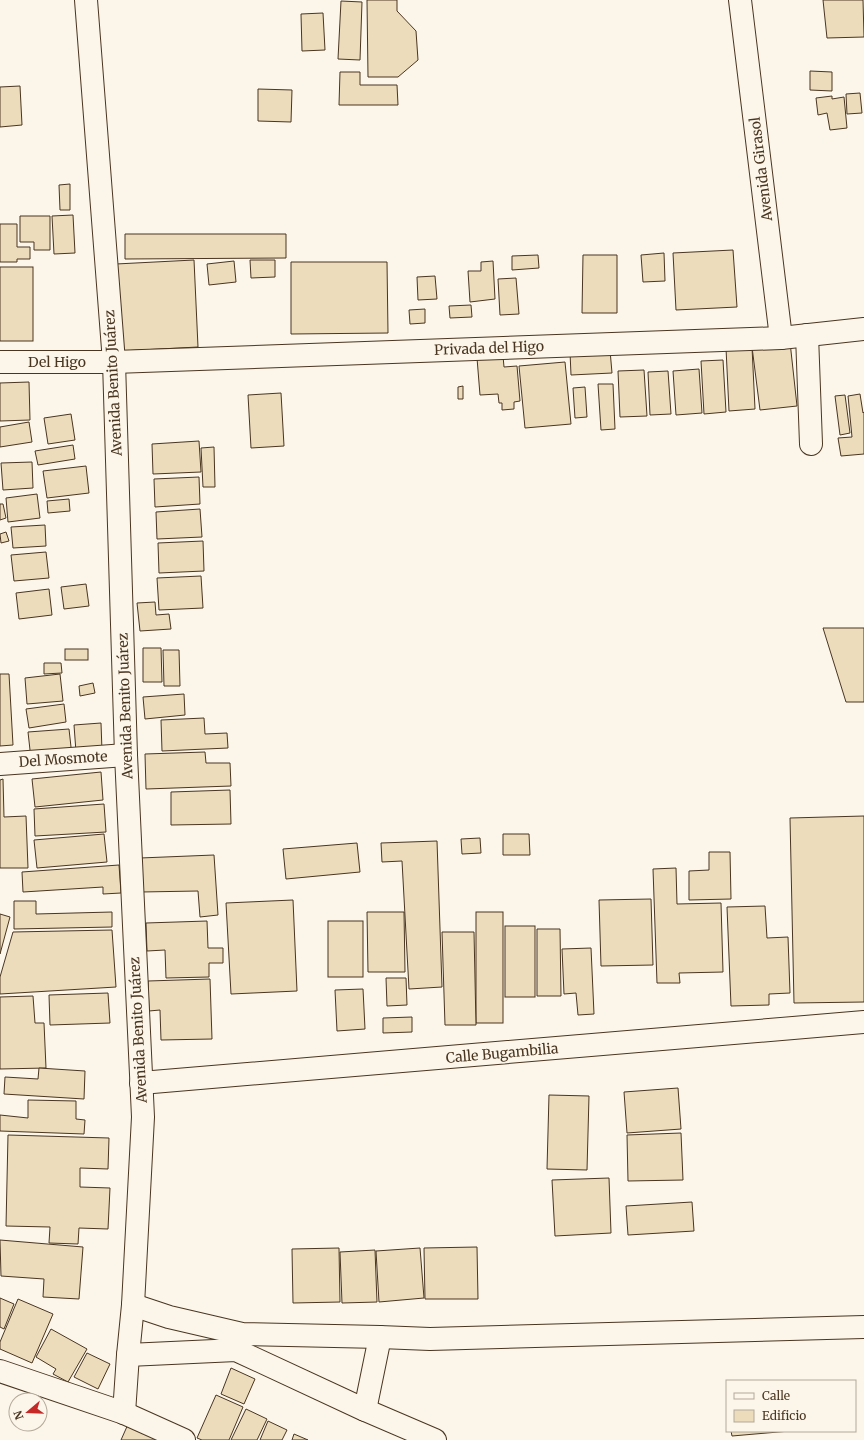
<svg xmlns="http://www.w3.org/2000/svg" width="864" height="1440" viewBox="0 0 864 1440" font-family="Merriweather,serif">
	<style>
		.building { fill: #ecdcbc; stroke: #4a3520 }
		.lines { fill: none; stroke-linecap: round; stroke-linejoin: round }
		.minor-casing { stroke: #4a3520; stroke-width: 24 }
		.minor { stroke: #fbf6e9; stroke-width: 22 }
		.labels { text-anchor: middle; stroke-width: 3; stroke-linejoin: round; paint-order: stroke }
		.street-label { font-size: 14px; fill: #4a3520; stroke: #fbf6e9 }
	</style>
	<rect width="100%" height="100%" fill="#fbf6e9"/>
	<!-- building -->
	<g class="building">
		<path d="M 367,0 L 397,0 L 397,11 L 416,31 L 418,60 L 398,77 L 368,77 Z"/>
		<path d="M 823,0 L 863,0 L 864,37 L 827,38 Z"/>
		<path d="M 341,1 L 362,2 L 360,60 L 338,59 Z"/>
		<path d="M 323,13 L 325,50 L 302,51 L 301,14 Z"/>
		<path d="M 810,71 L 832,72 L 832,91 L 810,90 Z"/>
		<path d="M 340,72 L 360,72 L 360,85 L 397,85 L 398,105 L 339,105 Z"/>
		<path d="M 20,86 L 22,125 L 0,127 L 0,87 Z"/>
		<path d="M 258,89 L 292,90 L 291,122 L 258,121 Z"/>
		<path d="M 860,93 L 862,113 L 847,114 L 846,94 Z"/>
		<path d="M 832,96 L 832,99 L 844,97 L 847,128 L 830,130 L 827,113 L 818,115 L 816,98 Z"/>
		<path d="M 70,184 L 70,210 L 60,210 L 59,185 Z"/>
		<path d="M 73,215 L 75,253 L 54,254 L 52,216 Z"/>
		<path d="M 20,216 L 50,216 L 50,250 L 34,250 L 34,242 L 20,242 Z"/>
		<path d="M 0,224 L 17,224 L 17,247 L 30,247 L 30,259 L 17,259 L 17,262 L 0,262 Z"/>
		<path d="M 125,234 L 286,234 L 286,258 L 125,259 Z"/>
		<path d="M 733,250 L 737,307 L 676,310 L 673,253 Z"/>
		<path d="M 664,253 L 665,281 L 643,282 L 641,255 Z"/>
		<path d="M 538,255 L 539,268 L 512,270 L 512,256 Z"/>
		<path d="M 583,255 L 617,255 L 617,313 L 582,313 Z"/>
		<path d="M 194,260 L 198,347 L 121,351 L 116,264 Z"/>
		<path d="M 250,260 L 275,260 L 275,277 L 251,278 Z"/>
		<path d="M 234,261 L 236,282 L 209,285 L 207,264 Z"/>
		<path d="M 493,261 L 495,299 L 470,302 L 468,271 L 481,271 L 481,262 Z"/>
		<path d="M 291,262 L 387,262 L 388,333 L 291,334 Z"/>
		<rect x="0" y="267" width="33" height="74"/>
		<path d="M 435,276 L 437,299 L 418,300 L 417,277 Z"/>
		<path d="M 516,278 L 519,314 L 500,315 L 498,279 Z"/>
		<path d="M 471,305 L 472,317 L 450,318 L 449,306 Z"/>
		<path d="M 425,309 L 425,323 L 410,324 L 409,310 Z"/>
		<path d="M 790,342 L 797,406 L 760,410 L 752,347 Z"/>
		<path d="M 752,347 L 755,409 L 729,411 L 726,348 Z"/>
		<path d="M 610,350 L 612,373 L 571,375 L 570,352 Z"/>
		<path d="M 503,356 L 504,367 L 517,366 L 520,401 L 514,402 L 514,409 L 502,410 L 502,403 L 499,403 L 498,394 L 480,395 L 477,358 Z"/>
		<path d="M 723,360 L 726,412 L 704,414 L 701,361 Z"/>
		<path d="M 565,362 L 571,424 L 525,428 L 519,366 Z"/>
		<path d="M 699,369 L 702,413 L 676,415 L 673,371 Z"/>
		<path d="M 644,370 L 647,416 L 620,417 L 618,371 Z"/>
		<path d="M 668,371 L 671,414 L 650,415 L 648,372 Z"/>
		<path d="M 29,382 L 30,420 L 0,421 L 0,383 Z"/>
		<path d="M 598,384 L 613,384 L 615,429 L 601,430 Z"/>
		<path d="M 463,386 L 463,399 L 458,399 L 458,387 Z"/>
		<path d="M 585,387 L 587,417 L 575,418 L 573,388 Z"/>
		<path d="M 281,393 L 284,446 L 251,448 L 248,395 Z"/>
		<path d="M 860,394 L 863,413 L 864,412 L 864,454 L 841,456 L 838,438 L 852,437 L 848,396 Z"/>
		<path d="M 845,395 L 850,433 L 840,435 L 835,396 Z"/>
		<path d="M 71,414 L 75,440 L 48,444 L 44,418 Z"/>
		<path d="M 29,422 L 32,442 L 0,447 L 0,427 Z"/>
		<path d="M 199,441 L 201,472 L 153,474 L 152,444 Z"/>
		<path d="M 73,445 L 75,459 L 38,465 L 35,451 Z"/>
		<path d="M 214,447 L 215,487 L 203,487 L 201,448 Z"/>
		<path d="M 32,462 L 33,488 L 3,490 L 1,463 Z"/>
		<path d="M 86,466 L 89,493 L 47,498 L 43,471 Z"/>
		<path d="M 199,477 L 200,504 L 155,507 L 154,479 Z"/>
		<path d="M 37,494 L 40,518 L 8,522 L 6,498 Z"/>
		<path d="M 69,499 L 70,511 L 48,513 L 47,501 Z"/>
		<path d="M 0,504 L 3,504 L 6,518 L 0,520 Z"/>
		<path d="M 200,509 L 202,537 L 157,539 L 156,512 Z"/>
		<path d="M 45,525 L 46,546 L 13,548 L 11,527 Z"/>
		<path d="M 6,532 L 9,541 L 1,543 L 0,534 Z"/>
		<path d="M 203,541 L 204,571 L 159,573 L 158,543 Z"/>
		<path d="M 46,552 L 49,578 L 14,581 L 11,555 Z"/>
		<path d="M 201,576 L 203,608 L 159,610 L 157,578 Z"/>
		<path d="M 86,584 L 89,606 L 64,609 L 61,587 Z"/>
		<path d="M 49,589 L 52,615 L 19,619 L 16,593 Z"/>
		<path d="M 155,602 L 156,615 L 169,614 L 171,629 L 140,631 L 137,603 Z"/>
		<path d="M 823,628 L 864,628 L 864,702 L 846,702 Z"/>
		<path d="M 143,648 L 161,648 L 162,682 L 143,682 Z"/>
		<rect x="65" y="649" width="23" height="11"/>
		<path d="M 163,650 L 179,650 L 180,686 L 164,686 Z"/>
		<path d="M 44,663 L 61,663 L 62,673 L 44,674 Z"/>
		<path d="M 0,674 L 9,674 L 13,745 L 0,746 Z"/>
		<path d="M 60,674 L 63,701 L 27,704 L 25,678 Z"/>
		<path d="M 93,683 L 95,693 L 80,696 L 79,686 Z"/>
		<path d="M 184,694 L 185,715 L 145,719 L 143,697 Z"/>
		<path d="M 64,704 L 66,722 L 29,728 L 26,709 Z"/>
		<path d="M 204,718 L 205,734 L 227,733 L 228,748 L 162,751 L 161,720 Z"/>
		<path d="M 101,723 L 102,751 L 76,752 L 74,725 Z"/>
		<path d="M 69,729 L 72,756 L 31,759 L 28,732 Z"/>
		<path d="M 205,752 L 206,763 L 230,763 L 231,786 L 146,789 L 145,754 Z"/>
		<path d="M 101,772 L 103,800 L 35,807 L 32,779 Z"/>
		<path d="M 3,779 L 4,817 L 26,816 L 28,868 L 0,868 L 0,780 Z"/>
		<path d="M 230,790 L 231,824 L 171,825 L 171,792 Z"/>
		<path d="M 104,804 L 106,832 L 35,836 L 34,809 Z"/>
		<path d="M 864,816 L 864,1002 L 794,1003 L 790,818 Z"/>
		<path d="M 104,834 L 107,862 L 37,868 L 34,840 Z"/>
		<path d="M 503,834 L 529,834 L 530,855 L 503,855 Z"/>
		<path d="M 480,838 L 481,853 L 462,854 L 461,839 Z"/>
		<path d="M 437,841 L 442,987 L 409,989 L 402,861 L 382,862 L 381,843 Z"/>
		<path d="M 357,843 L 360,872 L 286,879 L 283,849 Z"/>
		<path d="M 709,852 L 730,852 L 731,899 L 689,900 L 689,871 L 709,870 Z"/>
		<path d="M 214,855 L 218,915 L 200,917 L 198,891 L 141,892 L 140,858 Z"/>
		<path d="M 119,865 L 121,893 L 103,894 L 103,887 L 23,892 L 22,872 Z"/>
		<path d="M 676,868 L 677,904 L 721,903 L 723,972 L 679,973 L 680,983 L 657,983 L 653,869 Z"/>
		<path d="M 651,899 L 653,965 L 601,966 L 599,900 Z"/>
		<path d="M 293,900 L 297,991 L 231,994 L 226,903 Z"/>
		<path d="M 14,901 L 36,901 L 36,914 L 112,912 L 112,927 L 14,929 Z"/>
		<path d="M 765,906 L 767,938 L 788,937 L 790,993 L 769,994 L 769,1005 L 731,1006 L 727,907 Z"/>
		<path d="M 367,912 L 404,912 L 405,972 L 368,972 Z"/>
		<rect x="476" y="912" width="27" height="111"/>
		<path d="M 0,914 L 10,917 L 0,954 Z"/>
		<path d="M 207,921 L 208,948 L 223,948 L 223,963 L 209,963 L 209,977 L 166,978 L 165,950 L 147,951 L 146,923 Z"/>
		<rect x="328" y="921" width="35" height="56"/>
		<rect x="505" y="926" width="30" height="71"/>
		<path d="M 537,929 L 560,929 L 561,996 L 537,996 Z"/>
		<path d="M 112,930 L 116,987 L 0,994 L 0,977 L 13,932 Z"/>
		<path d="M 442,932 L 474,932 L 476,1025 L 445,1025 Z"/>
		<path d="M 591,948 L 594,1014 L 578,1015 L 576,993 L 564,994 L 562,949 Z"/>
		<path d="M 386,978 L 406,978 L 407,1005 L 387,1006 Z"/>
		<path d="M 210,979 L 212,1039 L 161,1040 L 160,1010 L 149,1011 L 148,981 Z"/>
		<path d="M 363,989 L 365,1029 L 337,1031 L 335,990 Z"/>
		<path d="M 108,993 L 110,1023 L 50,1025 L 49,995 Z"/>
		<path d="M 33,996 L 35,1023 L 44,1023 L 46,1068 L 0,1069 L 0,997 Z"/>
		<path d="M 412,1017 L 412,1032 L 383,1033 L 383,1018 Z"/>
		<path d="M 39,1068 L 85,1071 L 84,1099 L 4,1094 L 5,1077 L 38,1079 Z"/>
		<path d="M 678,1088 L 681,1129 L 627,1133 L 624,1092 Z"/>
		<path d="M 549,1095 L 589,1096 L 587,1170 L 547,1169 Z"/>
		<path d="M 28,1100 L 76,1101 L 76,1119 L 85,1120 L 84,1134 L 0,1131 L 0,1115 L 28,1118 Z"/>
		<path d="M 681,1133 L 683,1180 L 628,1181 L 627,1135 Z"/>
		<path d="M 8,1135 L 109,1138 L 108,1169 L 80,1168 L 80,1187 L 110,1188 L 108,1229 L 79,1228 L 78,1244 L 49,1243 L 50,1227 L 6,1226 Z"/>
		<path d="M 609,1178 L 611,1233 L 555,1236 L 552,1180 Z"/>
		<path d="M 692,1202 L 694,1231 L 628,1235 L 626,1206 Z"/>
		<path d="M 0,1240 L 83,1247 L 79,1299 L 43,1297 L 44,1279 L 1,1276 Z"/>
		<path d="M 477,1247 L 478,1299 L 425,1299 L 424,1248 Z"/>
		<path d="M 339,1248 L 340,1302 L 293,1303 L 292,1249 Z"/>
		<path d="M 420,1248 L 424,1298 L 379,1302 L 376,1251 Z"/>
		<path d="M 375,1250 L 377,1302 L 342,1303 L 340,1252 Z"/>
		<path d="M 0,1298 L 14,1304 L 4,1329 L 0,1327 Z"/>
		<path d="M 18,1299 L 53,1314 L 32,1363 L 0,1349 L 0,1342 Z"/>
		<path d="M 51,1329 L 87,1349 L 68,1382 L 53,1374 L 56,1369 L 36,1357 Z"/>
		<path d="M 87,1353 L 110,1364 L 98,1389 L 74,1377 Z"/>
		<path d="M 231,1368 L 255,1379 L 244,1404 L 221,1394 Z"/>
		<path d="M 216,1395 L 243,1407 L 229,1440 L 202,1440 L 197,1438 Z"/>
		<path d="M 246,1409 L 267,1419 L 257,1440 L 231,1440 Z"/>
		<path d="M 268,1421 L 287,1430 L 282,1440 L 260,1440 Z"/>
		<path d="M 129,1422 L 166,1440 L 121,1440 Z"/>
		<path d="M 731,1431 L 790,1431 L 732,1436 Z"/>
		<path d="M 294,1434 L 308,1440 L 292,1440 Z"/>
	</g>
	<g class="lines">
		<defs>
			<g id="minor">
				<path d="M 86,0 L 114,362 L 126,755 L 143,1117 L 133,1305 L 128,1355 L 124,1413"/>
				<path d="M 740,0 L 781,338"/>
				<path d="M 807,335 L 811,444"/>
				<path d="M 0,362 L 114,362 L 781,338 L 864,329"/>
				<path d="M 0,764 L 126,755"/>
				<path d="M 141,1083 L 864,1022"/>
				<path d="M 133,1305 L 169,1317 L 242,1334 L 380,1337 L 430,1339 L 864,1327"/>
				<path d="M 128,1355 L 236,1350 L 365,1410 L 435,1440"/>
				<path d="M 0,1371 L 124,1413 L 184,1440"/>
				<path d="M 365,1410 L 380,1337"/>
			</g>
		</defs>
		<!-- minor casing -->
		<use href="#minor" class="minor-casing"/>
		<!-- minor -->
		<use href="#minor" class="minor"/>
	</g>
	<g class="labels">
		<!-- street labels -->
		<g class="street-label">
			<text transform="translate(761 169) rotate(-97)" y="5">Avenida Girasol</text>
			<text transform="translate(489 348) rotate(-2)" y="5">Privada del Higo</text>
			<text x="57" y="367">Del Higo</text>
			<text transform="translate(113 383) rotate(-93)" y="5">Avenida Benito Juárez</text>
			<text transform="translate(125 706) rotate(-92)" y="5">Avenida Benito Juárez</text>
			<text transform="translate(63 759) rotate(-4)" y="5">Del Mosmote</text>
			<text transform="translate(138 1030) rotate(-93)" y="5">Avenida Benito Juárez</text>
			<text transform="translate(502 1053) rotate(-5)" y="5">Calle Bugambilia</text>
		</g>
	</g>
	<!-- legend -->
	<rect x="726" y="1380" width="130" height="52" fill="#fbf6e9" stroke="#b4a999"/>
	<rect x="734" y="1393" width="20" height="6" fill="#fbf6e9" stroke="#b4a999"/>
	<text x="762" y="1400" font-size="12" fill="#4a3520">Calle</text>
	<rect x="734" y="1410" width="20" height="12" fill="#ecdcbc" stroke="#b4a999"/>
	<text x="762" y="1420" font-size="12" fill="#4a3520">Edificio</text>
	<!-- north arrow -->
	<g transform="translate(28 1412) rotate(251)"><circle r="19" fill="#fbf6e9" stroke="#b4a999"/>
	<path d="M0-3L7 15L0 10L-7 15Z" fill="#c62828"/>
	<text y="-6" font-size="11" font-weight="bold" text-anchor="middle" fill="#4a3520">N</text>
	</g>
</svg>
